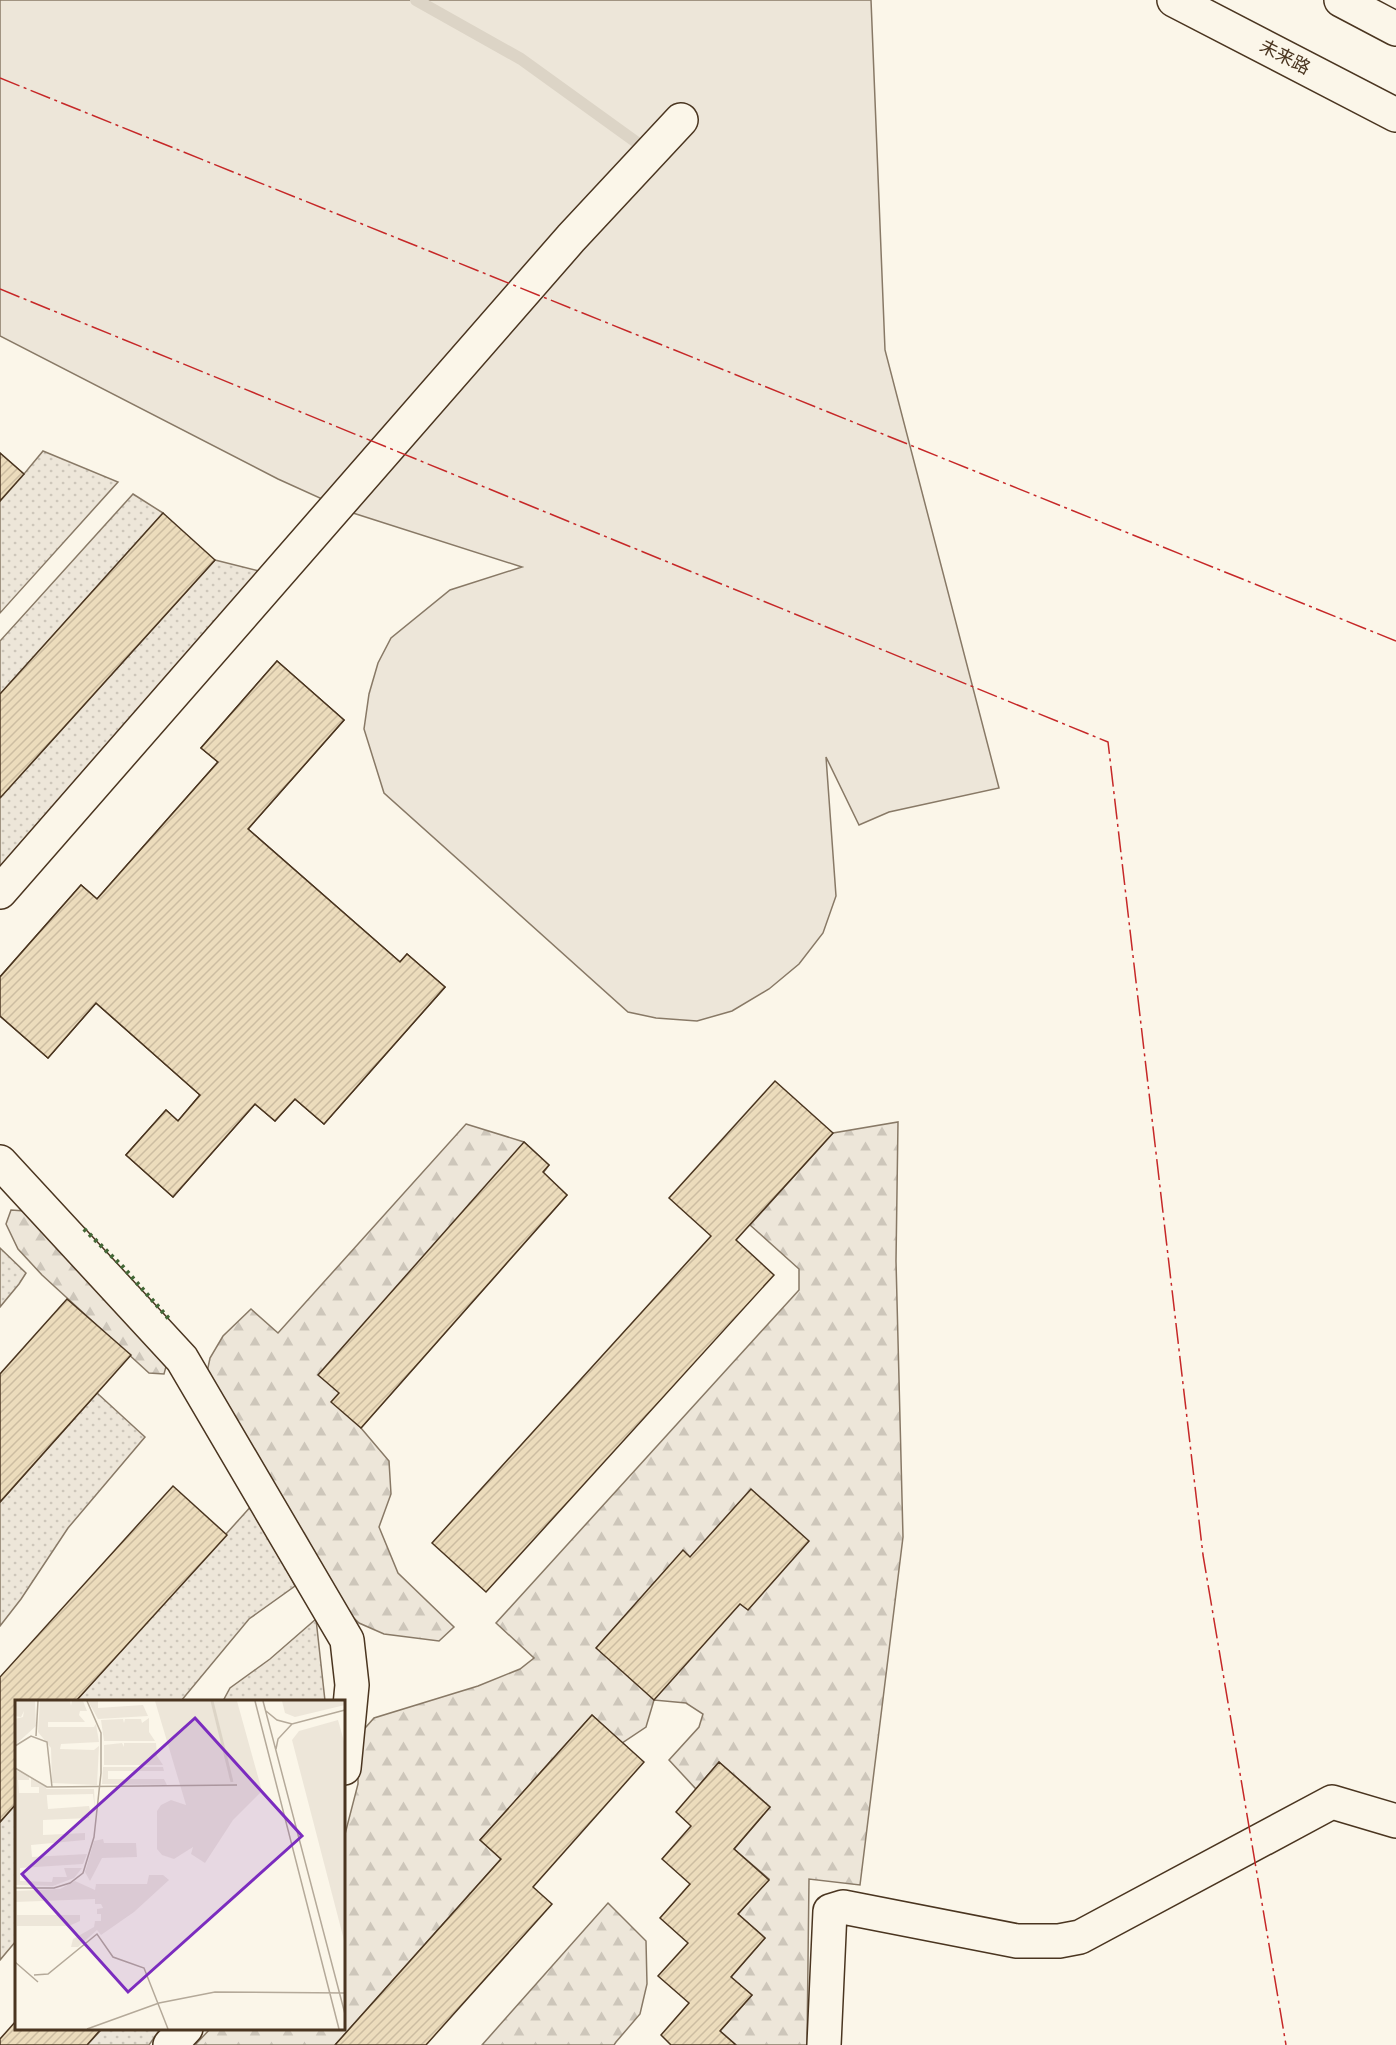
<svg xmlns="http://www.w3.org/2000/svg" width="1396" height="2045" viewBox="0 0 1396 2045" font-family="Arial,'Noto Sans SC',sans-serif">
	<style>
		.grass { fill: url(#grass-dots); stroke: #887966; stroke-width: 1.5 }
		.forest { fill: url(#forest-firs); stroke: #887966; stroke-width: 1.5 }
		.green { fill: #ede6d9; stroke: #887966; stroke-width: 1.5 }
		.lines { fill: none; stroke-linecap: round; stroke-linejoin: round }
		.stream { stroke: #dcd4c6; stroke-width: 12 }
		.building { fill: url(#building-hatch); stroke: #4a3520; stroke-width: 1.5; fill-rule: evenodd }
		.minor-casing { stroke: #4a3520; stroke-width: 36 }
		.major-casing { stroke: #4a3520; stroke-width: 36 }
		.minor { stroke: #fbf6e9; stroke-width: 33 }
		.major { stroke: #fbf6e9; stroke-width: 33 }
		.hedge { stroke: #436837; stroke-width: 4.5; stroke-dasharray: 3 4.5; stroke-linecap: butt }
		.power { stroke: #c62828; stroke-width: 1.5; stroke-dasharray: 21 4.5 3 4.5; stroke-linecap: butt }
		.labels { text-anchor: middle; stroke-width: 4.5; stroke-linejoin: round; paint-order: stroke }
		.street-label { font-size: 18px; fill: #4a3520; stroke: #fbf6e9 }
		.inset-river { fill: none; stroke: #dcd4c6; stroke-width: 3 }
		.inset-road { fill: none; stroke: #b4a999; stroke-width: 1.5 }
		.view { fill: #7b2cbf; fill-opacity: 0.15; stroke: #7b2cbf; stroke-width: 3 }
		.inset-edge { fill: none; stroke: #4a3520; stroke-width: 3 }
	</style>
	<defs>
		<pattern id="grass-dots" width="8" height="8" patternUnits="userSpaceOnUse" patternTransform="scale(1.5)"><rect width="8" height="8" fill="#ede6d9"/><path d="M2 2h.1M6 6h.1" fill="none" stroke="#cdc6ba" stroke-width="1.8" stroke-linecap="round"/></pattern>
		<pattern id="forest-firs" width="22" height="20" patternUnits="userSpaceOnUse" patternTransform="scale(1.5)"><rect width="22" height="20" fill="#ede6d9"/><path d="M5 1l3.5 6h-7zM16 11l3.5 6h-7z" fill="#cdc6ba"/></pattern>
		<pattern id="building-hatch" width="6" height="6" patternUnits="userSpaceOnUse" patternTransform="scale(1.5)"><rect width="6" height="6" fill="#ecdcbc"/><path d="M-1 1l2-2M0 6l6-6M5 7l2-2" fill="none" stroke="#ccbda1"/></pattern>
	</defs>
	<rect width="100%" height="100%" fill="#fbf6e9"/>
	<!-- grass -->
	<g class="grass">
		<path d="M 43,451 L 118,482 L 0,613 L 0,453 L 24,474 Z"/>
		<path d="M 133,494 L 163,513 L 0,694 L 0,641 Z"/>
		<path d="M 215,560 L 267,573 L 0,867 L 0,798 Z"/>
		<path d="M 0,1248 L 26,1273 L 19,1284 L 0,1307 Z"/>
		<path d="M 97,1393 L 145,1437 L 68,1528 L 21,1599 L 0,1626 L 0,1502 Z"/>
		<path d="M 253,1504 L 295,1586 L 249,1619 L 181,1701 L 75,1702 Z"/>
		<path d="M 316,1619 L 325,1701 L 223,1701 L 230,1688 L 270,1659 Z"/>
		<path d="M 16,1804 L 16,1941 L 0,1960 L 0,1822 Z"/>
		<path d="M 102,2029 L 102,2028 L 160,2029 L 149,2045 L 87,2045 Z"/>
	</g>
	<!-- forest -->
	<g class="forest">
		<path d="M 898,1122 L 896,1261 L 903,1537 L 860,1885 L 809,1879 L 807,2045 L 736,2045 L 720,2031 L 752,1995 L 731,1977 L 765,1938 L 738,1914 L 769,1879 L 734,1849 L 770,1807 L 719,1762 L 696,1789 L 669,1760 L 699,1727 L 703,1714 L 686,1703 L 654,1700 L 646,1727 L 622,1743 L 592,1715 L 480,1840 L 501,1859 L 335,2045 L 195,2045 L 210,2029 L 344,2028 L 344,1838 L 358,1784 L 358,1736 L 374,1718 L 478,1686 L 520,1669 L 534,1658 L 496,1623 L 799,1290 L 799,1269 L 750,1225 L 833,1133 Z"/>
		<path d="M 466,1124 L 524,1142 L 549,1165 L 543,1173 L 567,1195 L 361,1428 L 389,1461 L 391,1494 L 379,1527 L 398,1573 L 454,1627 L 439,1641 L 384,1634 L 359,1623 L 336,1601 L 206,1377 L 210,1358 L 223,1336 L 251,1309 L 278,1333 Z"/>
		<path d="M 11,1210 L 25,1211 L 167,1363 L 164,1374 L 149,1373 L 42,1275 L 18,1249 L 6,1224 Z"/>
		<path d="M 608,1903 L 646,1941 L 647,1984 L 640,2014 L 616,2042 L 614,2045 L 482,2045 Z"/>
	</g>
	<!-- green -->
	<path class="green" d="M 0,0 L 871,0 L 885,350 L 999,788 L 889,812 L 859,825 L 826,757 L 836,896 L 823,933 L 799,964 L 769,989 L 732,1011 L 697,1021 L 656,1018 L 628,1012 L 384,793 L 364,729 L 369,694 L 378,663 L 391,638 L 450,590 L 522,567 L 353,513 L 278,479 L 0,336 Z"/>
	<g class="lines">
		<!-- stream -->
		<path class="stream" d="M 416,0 L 521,59 L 636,142"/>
	</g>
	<!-- building -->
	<g class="building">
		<path d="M 0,453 L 24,474 L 0,501 Z"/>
		<path d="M 163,513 L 215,560 L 0,798 L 0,694 Z"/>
		<path d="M 277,661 L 344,720 L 248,829 L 400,962 L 407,954 L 445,987 L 324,1124 L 295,1099 L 275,1121 L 255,1104 L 173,1197 L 126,1155 L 166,1110 L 178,1121 L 200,1095 L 96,1003 L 48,1058 L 0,1016 L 0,977 L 81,885 L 97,899 L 218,762 L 201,748 ZM 192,876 L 342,1009 L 272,1087 L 123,954 Z"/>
		<path d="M 277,661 L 344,720 L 248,829 L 400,962 L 407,954 L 445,987 L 324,1124 L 295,1099 L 275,1121 L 255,1104 L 173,1197 L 126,1155 L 166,1110 L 178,1121 L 200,1095 L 96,1003 L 48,1058 L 0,1016 L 0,977 L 81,885 L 97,899 L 218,762 L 201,748 Z"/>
		<path d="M 775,1081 L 833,1133 L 736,1240 L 774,1275 L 486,1592 L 432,1543 L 711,1236 L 669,1198 Z"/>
		<path d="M 524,1142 L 549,1165 L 543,1172 L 567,1195 L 361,1428 L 331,1402 L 339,1393 L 318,1375 Z"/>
		<path d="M 67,1299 L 131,1355 L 0,1502 L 0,1374 Z"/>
		<path d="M 173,1486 L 227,1535 L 75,1702 L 16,1702 L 16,1804 L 0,1822 L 0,1677 Z"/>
		<path d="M 751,1489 L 809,1541 L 748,1610 L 740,1604 L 654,1700 L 596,1648 L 683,1550 L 690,1557 Z"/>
		<path d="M 592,1715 L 644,1762 L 533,1887 L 552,1904 L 426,2045 L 335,2045 L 501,1859 L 480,1840 Z"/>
		<path d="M 719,1762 L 770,1807 L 734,1849 L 769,1880 L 738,1914 L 765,1938 L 731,1977 L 752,1995 L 720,2031 L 736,2045 L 671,2045 L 661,2035 L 689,2003 L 658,1976 L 688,1943 L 660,1918 L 690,1884 L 662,1859 L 691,1826 L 676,1812 Z"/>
		<path d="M 16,2021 L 16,2028 L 102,2028 L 87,2045 L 0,2045 L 0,2039 Z"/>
	</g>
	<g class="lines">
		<defs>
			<g id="minor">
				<path d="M 0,892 L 571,238 L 681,120"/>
				<path d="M 0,1162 L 182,1359 L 347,1640 L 352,1685 L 344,1768"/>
				<path d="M 170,2045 L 186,2028"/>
				<path d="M 824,2045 L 830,1911 L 843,1907 L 1017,1941 L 1059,1941 L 1080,1937 L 1332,1802 L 1396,1821"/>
			</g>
			<g id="major">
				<path d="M 1174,0 L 1396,115"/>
				<path d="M 1341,0 L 1396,29"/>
			</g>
		</defs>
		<!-- minor casing -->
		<use href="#minor" class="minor-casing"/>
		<!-- major casing -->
		<use href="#major" class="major-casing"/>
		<!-- minor -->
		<use href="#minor" class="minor"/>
		<!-- major -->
		<use href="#major" class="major"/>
		<!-- hedge -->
		<path class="hedge" d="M 84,1229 L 123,1267 L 169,1319"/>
		<!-- power -->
		<g class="power">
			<path d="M 0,78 L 1396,641"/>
			<path d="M 0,289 L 1108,742 L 1203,1555 L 1286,2045"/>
		</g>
	</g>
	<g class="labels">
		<!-- street labels -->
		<g class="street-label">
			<text transform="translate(1285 57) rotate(27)" y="6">未来路</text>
		</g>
	</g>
	<!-- overview -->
	<g transform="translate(15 1700)">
		<rect width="330" height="330" fill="#fbf6e9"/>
		<path d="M 0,1 L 20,1 L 21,26 L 0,45 L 0,19 L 8,17 L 9,11 L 6,17 L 0,16 ZM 25,1 L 55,1 L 56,6 L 57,1 L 68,1 L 72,11 L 65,11 L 64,15 L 70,22 L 33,22 L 33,27 L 79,27 L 81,24 L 84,42 L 46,44 L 45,49 L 79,50 L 84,46 L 82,85 L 37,83 L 36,48 L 23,32 ZM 73,1 L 83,1 L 83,8 L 128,5 L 133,16 L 83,19 ZM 134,18 L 134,32 L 140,41 L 89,41 L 86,20 L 108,19 L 109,23 L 110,19 L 126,19 L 127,23 ZM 107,43 L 109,47 L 109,43 L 141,43 L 142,56 L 148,65 L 89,65 L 89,45 ZM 88,67 L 148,67 L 149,71 L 93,71 L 93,79 L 149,79 L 152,85 L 87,84 ZM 0,70 L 14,76 L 14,80 L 3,80 L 4,93 L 24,93 L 24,87 L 16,87 L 16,77 L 31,87 L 33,109 L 74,106 L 75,110 L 74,118 L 28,120 L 28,135 L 70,133 L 70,140 L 16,145 L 17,157 L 72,154 L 68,164 L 5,168 L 5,181 L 37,182 L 38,177 L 52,177 L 49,168 L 67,168 L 59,178 L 38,186 L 0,185 Z" fill="#ede6d9"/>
		<path d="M 31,89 L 79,89 L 80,110 L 78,94 L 30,95 ZM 88,139 L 89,143 L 121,143 L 122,157 L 87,158 L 75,181 L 70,172 L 79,141 ZM 134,175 L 148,175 L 154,180 L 119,212 L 86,235 L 82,230 L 63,247 L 56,247 L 58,239 L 79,227 L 80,221 L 86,221 L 86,214 L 82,214 L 82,209 L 88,208 L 86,204 L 80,204 L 80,199 L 0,202 L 0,191 L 45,189 L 60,181 L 80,190 L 81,184 L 132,184 ZM 2,215 L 65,215 L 65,221 L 54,226 L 2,226 Z" fill="#ede6d9"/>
		<path d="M 140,1 L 222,1 L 247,91 L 218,120 L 190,163 L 176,154 L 178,147 L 159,159 L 147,155 L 142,149 L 142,111 L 146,105 L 156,100 L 171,105 ZM 267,1 L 330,1 L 330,5 L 280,17 L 270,13 ZM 323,20 L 330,45 L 330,244 L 277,40 L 284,31 Z" fill="#ede6d9"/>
		<path class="inset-river" d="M 197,1 L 217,82"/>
		<path class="inset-road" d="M 240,1 L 324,329M 248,1 L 330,314M 251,11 L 262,20 L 277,24 L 330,10M 21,36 L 23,1M 0,46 L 16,36 L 32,42 L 37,87M 261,49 L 263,39 L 277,24M 0,68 L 32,87 L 222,85M 0,107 L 0,130M 0,188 L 39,188 L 55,183 L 68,173 L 79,137 L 86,73 L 86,33 L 72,1M 0,262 L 23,282M 19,275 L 33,274 L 82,234 L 98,257 L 129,268 L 153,329M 72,329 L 144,303 L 200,292 L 330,293"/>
		<path class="view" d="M 180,18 L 287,136 L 113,292 L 7,174 Z"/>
		<rect width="330" height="330" class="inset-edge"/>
	</g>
</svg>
